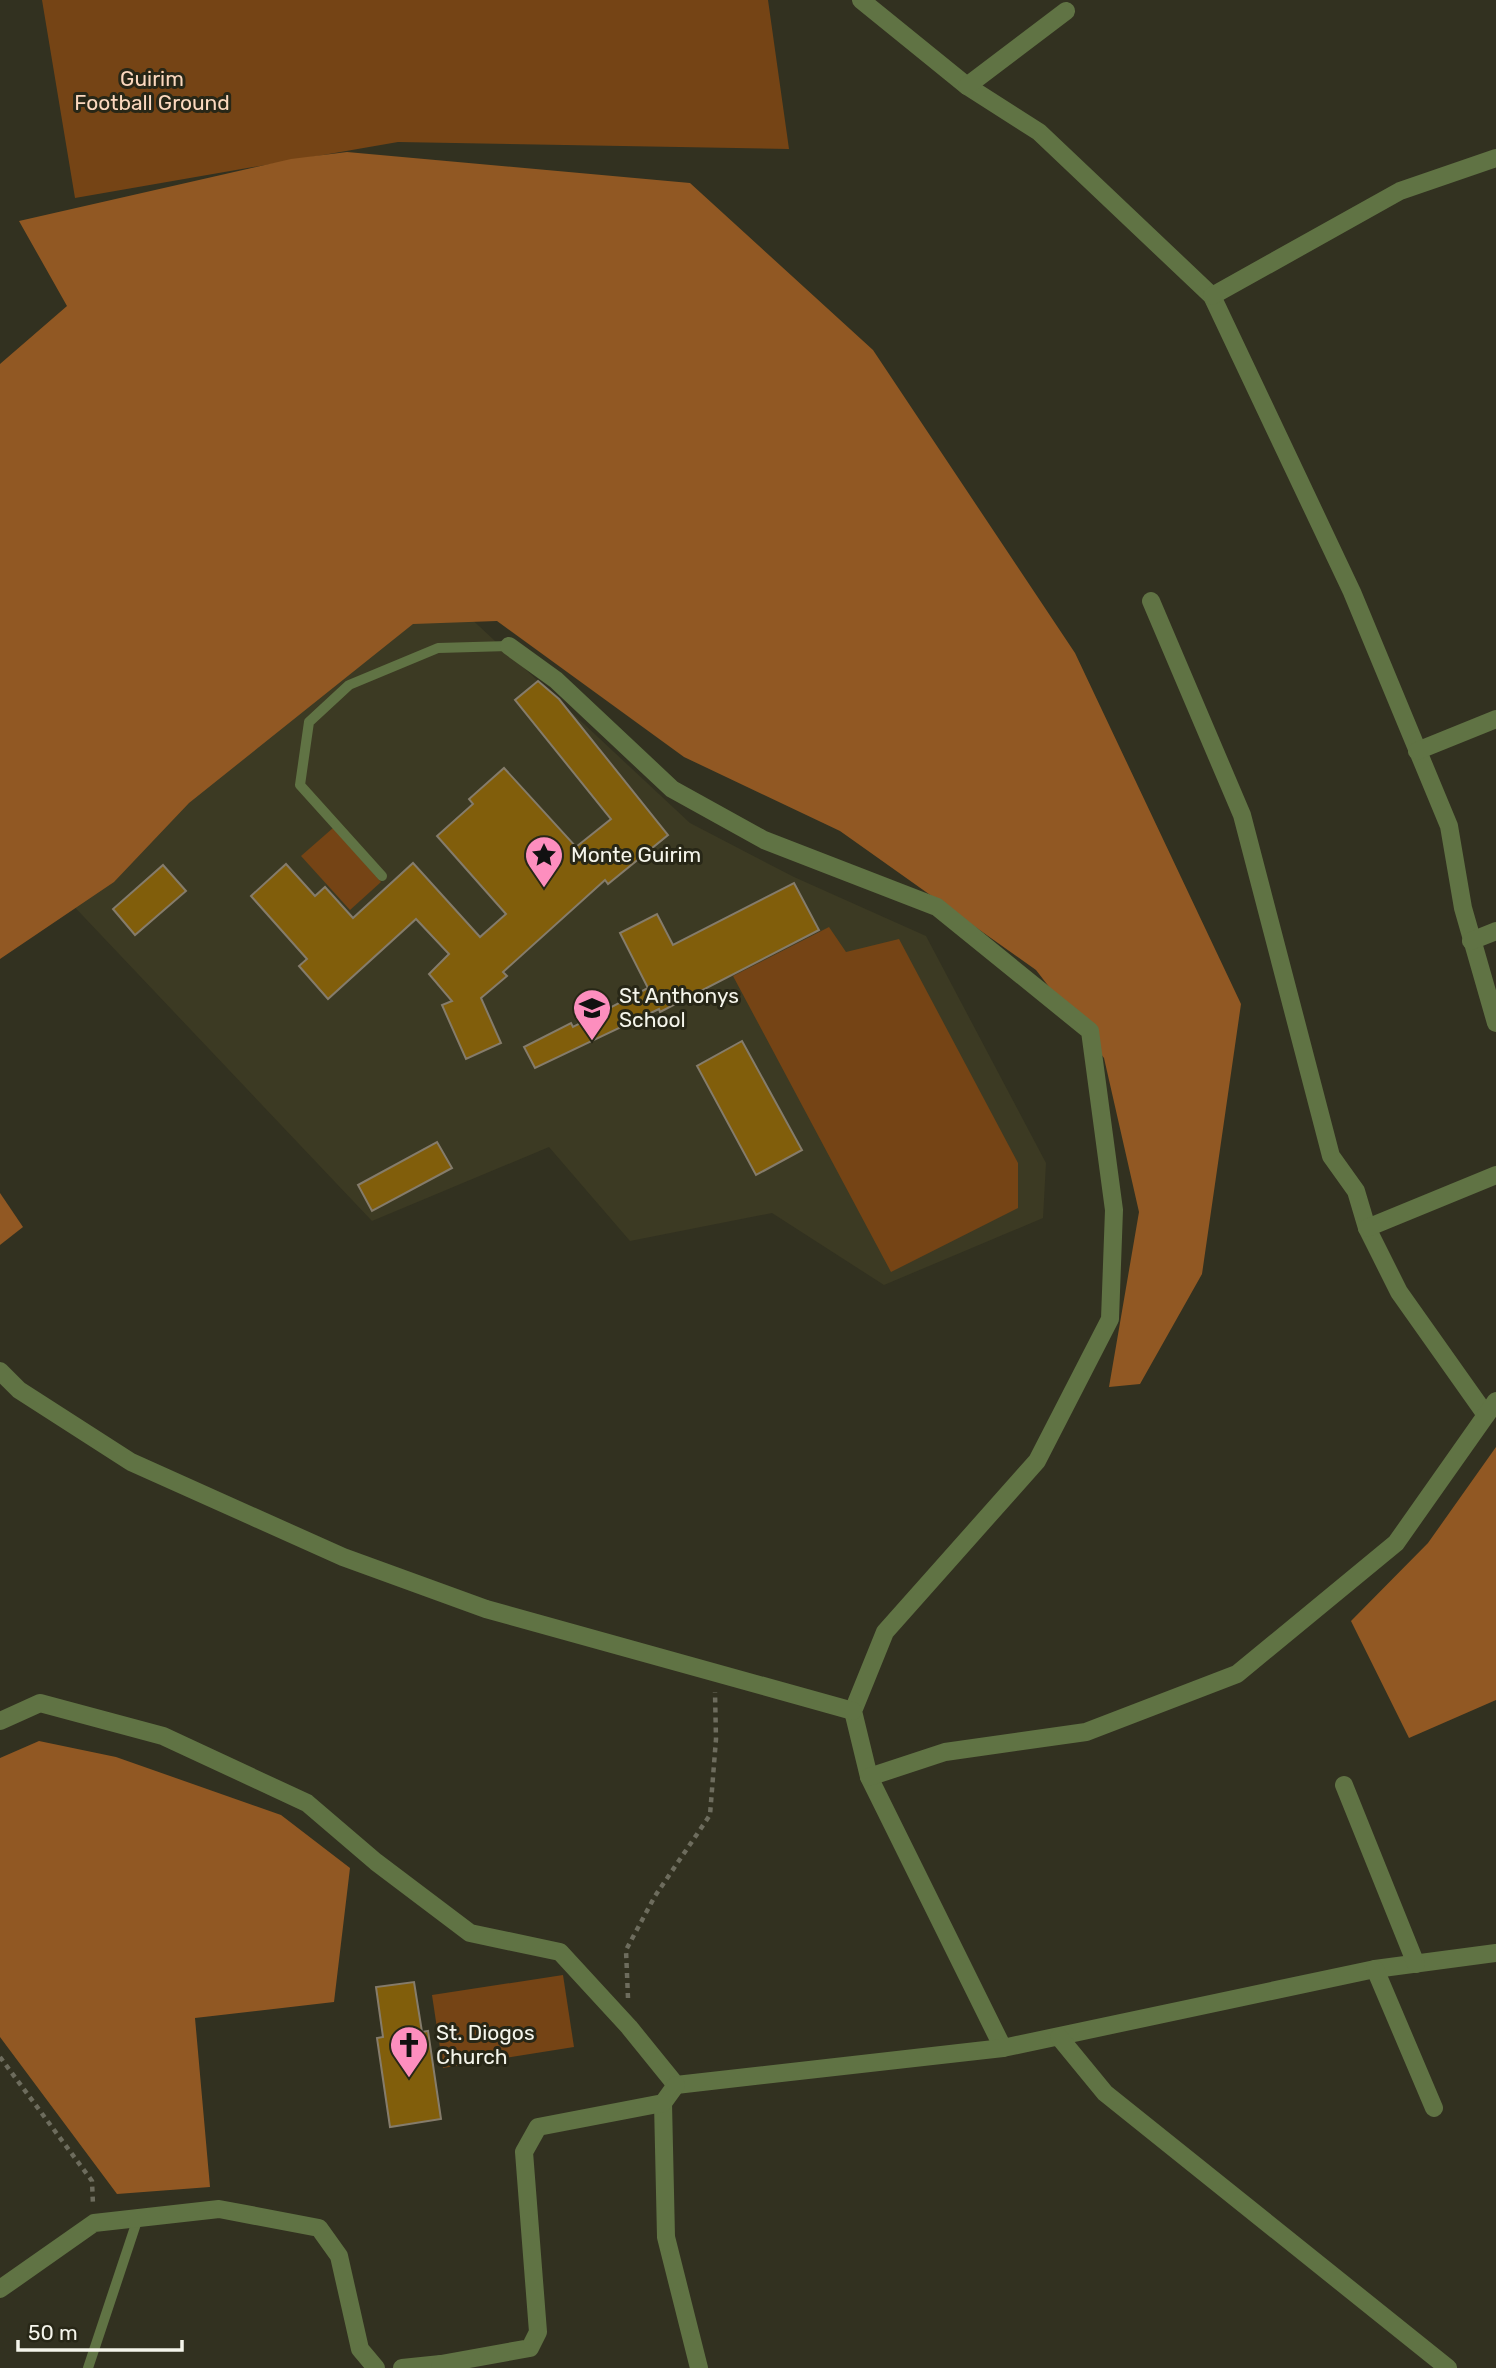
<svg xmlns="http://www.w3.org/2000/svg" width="1496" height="2368" viewBox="0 0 1496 2368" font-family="Rubik,sans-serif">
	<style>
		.built { fill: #3c3a23 }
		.green { fill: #754415 }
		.forest { fill: #915823 }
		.building { fill: #815e0b; stroke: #857c6b; stroke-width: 2 }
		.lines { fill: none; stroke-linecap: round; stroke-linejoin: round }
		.path { stroke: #6d6c5d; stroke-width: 4.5; stroke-dasharray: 5 5; stroke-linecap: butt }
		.service { stroke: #607344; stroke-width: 10 }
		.minor { stroke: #607344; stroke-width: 18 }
		.labels { text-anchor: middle; stroke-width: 6; stroke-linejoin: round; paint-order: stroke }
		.park-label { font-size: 21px; fill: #fbd8be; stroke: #282717 }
		.poi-label { font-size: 21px; fill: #f5f5eb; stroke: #282717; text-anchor: start }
	</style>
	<rect width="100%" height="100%" fill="#323120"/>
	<!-- built -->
	<path class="built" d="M 449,598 L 690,823 L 794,877 L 926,936 L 1046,1163 L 1043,1218 L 884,1285 L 772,1213 L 630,1241 L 549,1147 L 372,1221 L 66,898 L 316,665 Z"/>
	<!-- green -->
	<g class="green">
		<path d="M 42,0 L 768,0 L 789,149 L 398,142 L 75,198 Z"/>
		<path d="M 333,828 L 381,882 L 350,910 L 301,856 Z"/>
		<path d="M 829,927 L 846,952 L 899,939 L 1018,1163 L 1018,1208 L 891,1272 L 733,976 Z"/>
		<path d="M 563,1975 L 574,2047 L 443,2068 L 432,1995 Z"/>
	</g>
	<!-- forest -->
	<g class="forest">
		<path d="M 347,152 L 690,183 L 873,350 L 1075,653 L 1241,1004 L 1202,1274 L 1140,1384 L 1109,1387 L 1139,1212 L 1104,1058 L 1036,970 L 840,831 L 684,757 L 497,621 L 413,624 L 189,803 L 114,882 L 0,959 L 0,364 L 67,306 L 19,221 L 291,159 Z"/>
		<path d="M 0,1193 L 23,1227 L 0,1245 Z"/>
		<path d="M 1496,1447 L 1496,1700 L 1409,1738 L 1351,1621 L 1428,1543 Z"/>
		<path d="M 39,1741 L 116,1757 L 281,1815 L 350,1868 L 334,2002 L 195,2018 L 210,2187 L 117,2194 L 0,2037 L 0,1758 Z"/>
	</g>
	<!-- building -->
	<g class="building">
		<path d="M 538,681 L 559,699 L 668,835 L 608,884 L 605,880 L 503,972 L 507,976 L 481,998 L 501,1043 L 466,1059 L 442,1005 L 452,1001 L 429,974 L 449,954 L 416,919 L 328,999 L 299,966 L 307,959 L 251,896 L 286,864 L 315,896 L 325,887 L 353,918 L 413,863 L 480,937 L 506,914 L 437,836 L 473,804 L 469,799 L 504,768 L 576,847 L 611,819 L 515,700 Z"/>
		<path d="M 163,865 L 186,891 L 135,935 L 113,909 Z"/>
		<path d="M 794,883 L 819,930 L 660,1012 L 659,1009 L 535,1068 L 524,1047 L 571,1023 L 573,1027 L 648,988 L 620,933 L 657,914 L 673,945 Z"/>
		<path d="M 742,1041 L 802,1150 L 756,1175 L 697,1066 Z"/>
		<path d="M 437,1142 L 452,1168 L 372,1211 L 358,1185 Z"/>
		<path d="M 414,1982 L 422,2032 L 428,2031 L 441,2119 L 390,2127 L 377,2038 L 383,2037 L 376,1987 Z"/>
	</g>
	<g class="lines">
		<!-- path -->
		<g class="path">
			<path d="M 628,1998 L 626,1950 L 655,1896 L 710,1815 L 716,1739 L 715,1692"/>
			<path d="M 0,2057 L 92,2181 L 93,2205"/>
		</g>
		<!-- service -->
		<g class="service">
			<path d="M 382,876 L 300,785 L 309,722 L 349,685 L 438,648 L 509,646"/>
			<path d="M 88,2368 L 138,2218"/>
		</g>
		<!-- minor -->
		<g class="minor">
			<path d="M 861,0 L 967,86 L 1039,132 L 1212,296 L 1352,592 L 1449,826 L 1463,908 L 1496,1023"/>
			<path d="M 967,86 L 1066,11"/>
			<path d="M 1212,296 L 1400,191 L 1496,158"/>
			<path d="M 1151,601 L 1242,815 L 1331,1156 L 1356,1191 L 1367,1228 L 1399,1292 L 1486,1415"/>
			<path d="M 509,646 L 556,680 L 672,789 L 764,840 L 937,907 L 1090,1031 L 1114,1210 L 1110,1319 L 1037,1461 L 885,1632 L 853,1711 L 869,1777 L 1003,2048"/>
			<path d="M 1417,751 L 1496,719"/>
			<path d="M 1471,941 L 1496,931"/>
			<path d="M 1367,1228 L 1496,1175"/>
			<path d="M 0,1371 L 19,1390 L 131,1462 L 343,1557 L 486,1609 L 853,1711"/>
			<path d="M 0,1721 L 40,1703 L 163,1736 L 307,1803 L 376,1862 L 470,1933 L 560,1952 L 629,2027 L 676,2085 L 1003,2048 L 1375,1969 L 1496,1953"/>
			<path d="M 869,1777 L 945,1752 L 1086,1732 L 1237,1674 L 1396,1543 L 1496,1401"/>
			<path d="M 1344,1785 L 1416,1964"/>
			<path d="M 1375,1969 L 1434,2108"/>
			<path d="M 1059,2037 L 1105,2093 L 1448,2368"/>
			<path d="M 663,2103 L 666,2237 L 699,2368"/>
			<path d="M 0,2289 L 94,2223 L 219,2209 L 319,2228 L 339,2256 L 360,2349 L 376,2368"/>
			<path d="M 402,2368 L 441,2364"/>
			<path d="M 440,2368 L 441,2364 L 530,2348 L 538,2332 L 524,2152 L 538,2127 L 663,2103 L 676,2085"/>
		</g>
	</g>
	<!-- icons -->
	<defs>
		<symbol id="sight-pin" viewBox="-11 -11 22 30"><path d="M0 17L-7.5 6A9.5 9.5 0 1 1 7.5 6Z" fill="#fd8ebe" stroke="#282717"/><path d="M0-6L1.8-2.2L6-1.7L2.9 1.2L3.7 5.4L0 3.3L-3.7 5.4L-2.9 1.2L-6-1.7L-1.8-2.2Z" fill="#111"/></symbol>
		<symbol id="school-pin" viewBox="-11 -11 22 30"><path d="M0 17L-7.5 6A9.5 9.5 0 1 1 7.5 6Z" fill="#fd8ebe" stroke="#282717"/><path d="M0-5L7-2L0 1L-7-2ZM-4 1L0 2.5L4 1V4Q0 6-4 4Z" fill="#111"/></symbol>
		<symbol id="church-pin" viewBox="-11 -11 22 30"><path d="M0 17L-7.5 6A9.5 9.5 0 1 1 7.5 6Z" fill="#fd8ebe" stroke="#282717"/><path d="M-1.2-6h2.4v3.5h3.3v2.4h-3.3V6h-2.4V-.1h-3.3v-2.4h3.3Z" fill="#111"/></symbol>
	</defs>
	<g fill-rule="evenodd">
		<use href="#sight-pin" x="522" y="833" width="44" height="60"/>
		<use href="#school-pin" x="570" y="986" width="44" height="60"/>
		<use href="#church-pin" x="387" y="2023" width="44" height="60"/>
	</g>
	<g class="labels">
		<!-- park labels -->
		<g class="park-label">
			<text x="152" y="86">Guirim<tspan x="152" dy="24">Football Ground</tspan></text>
		</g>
		<!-- poi labels -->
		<g class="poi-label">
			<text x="571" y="862">Monte Guirim</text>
			<text x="619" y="1003">St Anthonys<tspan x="619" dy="24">School</tspan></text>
			<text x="436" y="2040">St. Diogos<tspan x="436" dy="24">Church</tspan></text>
		</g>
	</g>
	<!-- scale -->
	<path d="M18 2340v10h164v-10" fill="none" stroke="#f5f5eb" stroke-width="3.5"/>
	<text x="28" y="2340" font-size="21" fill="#f5f5eb" stroke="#282717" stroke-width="5" paint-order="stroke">50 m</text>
</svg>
